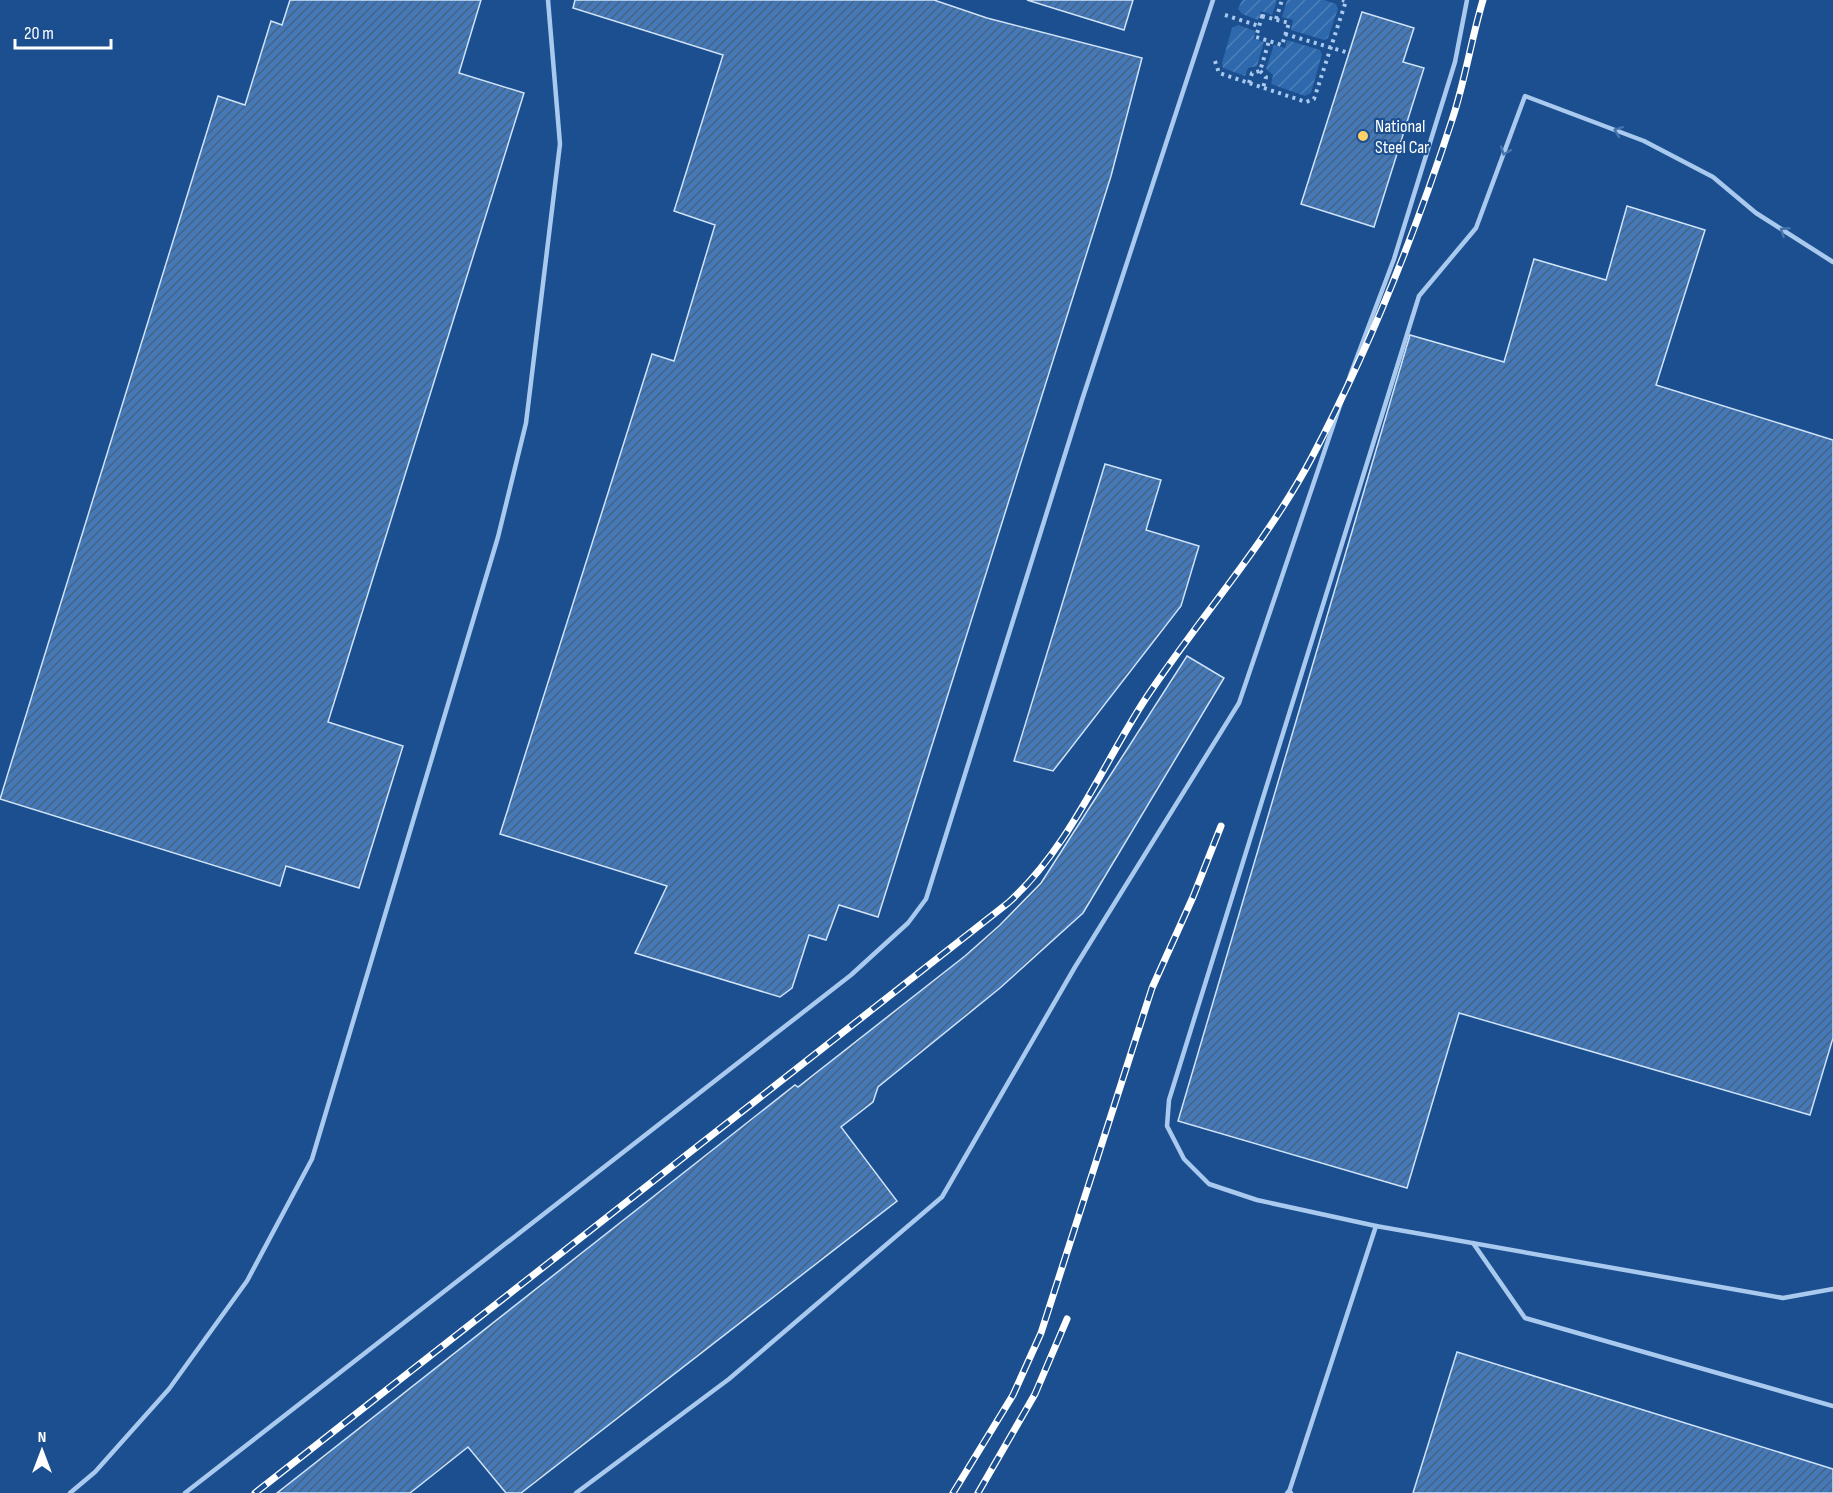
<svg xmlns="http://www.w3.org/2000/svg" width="1833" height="1493" viewBox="0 0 1833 1493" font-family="'Sofia Sans Condensed',sans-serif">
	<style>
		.garden { fill: url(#garden-furrows) }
		.building { fill: url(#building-hatch); stroke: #cfe3fa; stroke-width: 1.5 }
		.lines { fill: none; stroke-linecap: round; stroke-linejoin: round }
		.path { stroke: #a9c9ee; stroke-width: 4; stroke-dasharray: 3 4.5; stroke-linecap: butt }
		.lane { stroke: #a9c9ee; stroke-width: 4.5 }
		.street { stroke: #a9c9ee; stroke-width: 6 }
		.rail-casing { stroke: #fff; stroke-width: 7 }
		.rail { stroke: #1b4f8f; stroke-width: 4.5; stroke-dasharray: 14; stroke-linecap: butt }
		.oneway { stroke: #4674ac }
		.poi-dot { fill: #ffd166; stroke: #1b4f8f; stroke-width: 2 }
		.labels { text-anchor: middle; stroke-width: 4.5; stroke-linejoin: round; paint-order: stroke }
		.poi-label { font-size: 18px; fill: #fff; stroke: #1b4f8f; text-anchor: start }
	</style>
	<defs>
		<pattern id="garden-furrows" width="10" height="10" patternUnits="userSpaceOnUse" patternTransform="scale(1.5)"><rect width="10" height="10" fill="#2e69ad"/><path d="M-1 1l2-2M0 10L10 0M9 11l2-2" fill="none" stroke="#4d80b9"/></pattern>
		<pattern id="building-hatch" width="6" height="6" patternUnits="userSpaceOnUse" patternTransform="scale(1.5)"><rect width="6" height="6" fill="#4478b7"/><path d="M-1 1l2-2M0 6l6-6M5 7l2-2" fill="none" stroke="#486282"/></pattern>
	</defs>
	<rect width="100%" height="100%" fill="#1b4f8f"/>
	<!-- garden -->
	<g class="garden">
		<path d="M 1242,0 L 1277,0 L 1272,15 L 1261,11 L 1258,20 L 1242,14 L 1238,9 Z"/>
		<path d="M 1287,0 L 1324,0 L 1336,4 L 1338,9 L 1328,38 L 1324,40 L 1291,30 L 1293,20 L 1282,17 Z"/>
		<path d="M 1238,25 L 1255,31 L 1254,39 L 1264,42 L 1257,66 L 1248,68 L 1245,76 L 1223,68 L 1222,63 L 1232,28 Z"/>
		<path d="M 1287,40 L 1320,50 L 1322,54 L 1311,93 L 1305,96 L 1271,84 L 1273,75 L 1266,69 L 1274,45 L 1285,48 Z"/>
	</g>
	<!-- building -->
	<g class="building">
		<path d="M 290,0 L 481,0 L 459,73 L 524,93 L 328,722 L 403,746 L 359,888 L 286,866 L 280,886 L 0,799 L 218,96 L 245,105 L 271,21 L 282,25 Z"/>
		<path d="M 575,0 L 934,0 L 987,18 L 1142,58 L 1111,176 L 878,917 L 839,905 L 826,940 L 809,935 L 792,988 L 780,997 L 635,953 L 667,886 L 500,834 L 652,354 L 674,361 L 715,225 L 674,211 L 723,55 L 573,8 Z"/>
		<path d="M 1027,0 L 1133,0 L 1124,30 Z"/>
		<path d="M 1362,12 L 1414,28 L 1403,62 L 1424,68 L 1374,227 L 1301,204 Z"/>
		<path d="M 1627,206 L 1705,230 L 1656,385 L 1833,440 L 1833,1038 L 1810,1115 L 1459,1013 L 1407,1188 L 1178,1121 L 1410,335 L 1504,362 L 1534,259 L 1606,280 Z"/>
		<path d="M 1105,464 L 1161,480 L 1146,530 L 1199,546 L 1181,606 L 1053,771 L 1014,761 Z"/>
		<path d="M 1187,656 L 1224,678 L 1083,913 L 1000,988 L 878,1087 L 873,1102 L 841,1127 L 897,1201 L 521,1493 L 506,1493 L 468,1447 L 410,1493 L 277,1493 L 795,1085 L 798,1087 L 965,956 L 1000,925 L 1041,883 Z"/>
		<path d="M 1457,1352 L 1833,1469 L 1833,1493 L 1413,1493 Z"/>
	</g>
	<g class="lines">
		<!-- path -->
		<g class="path">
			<path d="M 1225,15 L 1259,26"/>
			<path d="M 1262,16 L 1289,23 L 1282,45 L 1256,37 Z"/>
			<path d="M 1276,19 L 1282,0"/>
			<path d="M 1285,34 L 1349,53"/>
			<path d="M 1215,61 L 1219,73 L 1306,102 L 1314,99 L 1346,1 L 1342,0"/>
			<path d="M 1260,71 L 1266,77 L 1263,88"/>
			<path d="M 1249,83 L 1252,73 L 1260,71 L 1269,41"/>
		</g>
		<!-- lane -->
		<g class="lane">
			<path d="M 1376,1226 L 1257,1200 L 1209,1184 L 1184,1159 L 1167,1126 L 1169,1100 L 1419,296 L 1476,228 L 1525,96 L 1644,141 L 1713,177 L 1756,213 L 1833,262"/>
			<path d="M 1473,1243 L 1525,1318 L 1833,1406"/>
			<path d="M 70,1493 L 95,1472 L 169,1389 L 247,1281 L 312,1159 L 498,537 L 526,423 L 560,144 L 548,0"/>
			<path d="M 185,1493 L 851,975 L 908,923 L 926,899 L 1082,400 L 1213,0"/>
			<path d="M 576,1493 L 729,1379 L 942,1197 L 1075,967 L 1239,703 L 1351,373 L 1394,259 L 1455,62 L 1467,0"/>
			<path d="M 1291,1493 L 1289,1492 L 1376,1226 L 1783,1298 L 1833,1289"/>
		</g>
		<!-- street -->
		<path class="street" d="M 1288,1493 L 1289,1492"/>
		<defs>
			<g id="rail">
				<path d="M 255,1493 L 1008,903 C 1070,847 1101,767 1146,698 C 1200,617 1265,545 1311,459 C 1368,351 1414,237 1452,120 C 1465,81 1471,40 1483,0"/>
				<path d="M 953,1493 L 1013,1395 L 1041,1333 L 1152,988 L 1193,897 L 1221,826"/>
				<path d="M 978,1493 L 1035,1394 L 1067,1319"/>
			</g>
		</defs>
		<!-- rail casing -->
		<use href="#rail" class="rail-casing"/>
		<!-- rail -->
		<use href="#rail" class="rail"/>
	</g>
	<!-- one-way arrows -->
	<defs><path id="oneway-chevron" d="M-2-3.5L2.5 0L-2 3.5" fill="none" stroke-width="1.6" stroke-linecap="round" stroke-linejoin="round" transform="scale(1.5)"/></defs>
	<g class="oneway">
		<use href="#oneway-chevron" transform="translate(1618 131) rotate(-159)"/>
		<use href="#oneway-chevron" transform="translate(1505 151) rotate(110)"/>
		<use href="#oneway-chevron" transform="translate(1784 231) rotate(-147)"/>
	</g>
	<!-- markers -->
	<circle class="poi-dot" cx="1363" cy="136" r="6"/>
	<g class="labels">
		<!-- poi labels -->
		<g class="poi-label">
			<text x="1375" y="132">National<tspan x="1375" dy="21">Steel Car</tspan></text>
		</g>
	</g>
	<!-- north arrow -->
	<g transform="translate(42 1451)" stroke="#1b4f8f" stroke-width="4.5" paint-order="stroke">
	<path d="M0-4.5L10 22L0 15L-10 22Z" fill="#ffffff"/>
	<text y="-9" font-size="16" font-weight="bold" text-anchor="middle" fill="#ffffff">N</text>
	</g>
	<!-- scale -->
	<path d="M15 39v9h96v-9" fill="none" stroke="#ffffff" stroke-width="3"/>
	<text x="24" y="39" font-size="18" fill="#ffffff" stroke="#1b4f8f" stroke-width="4.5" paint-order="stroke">20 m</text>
</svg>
